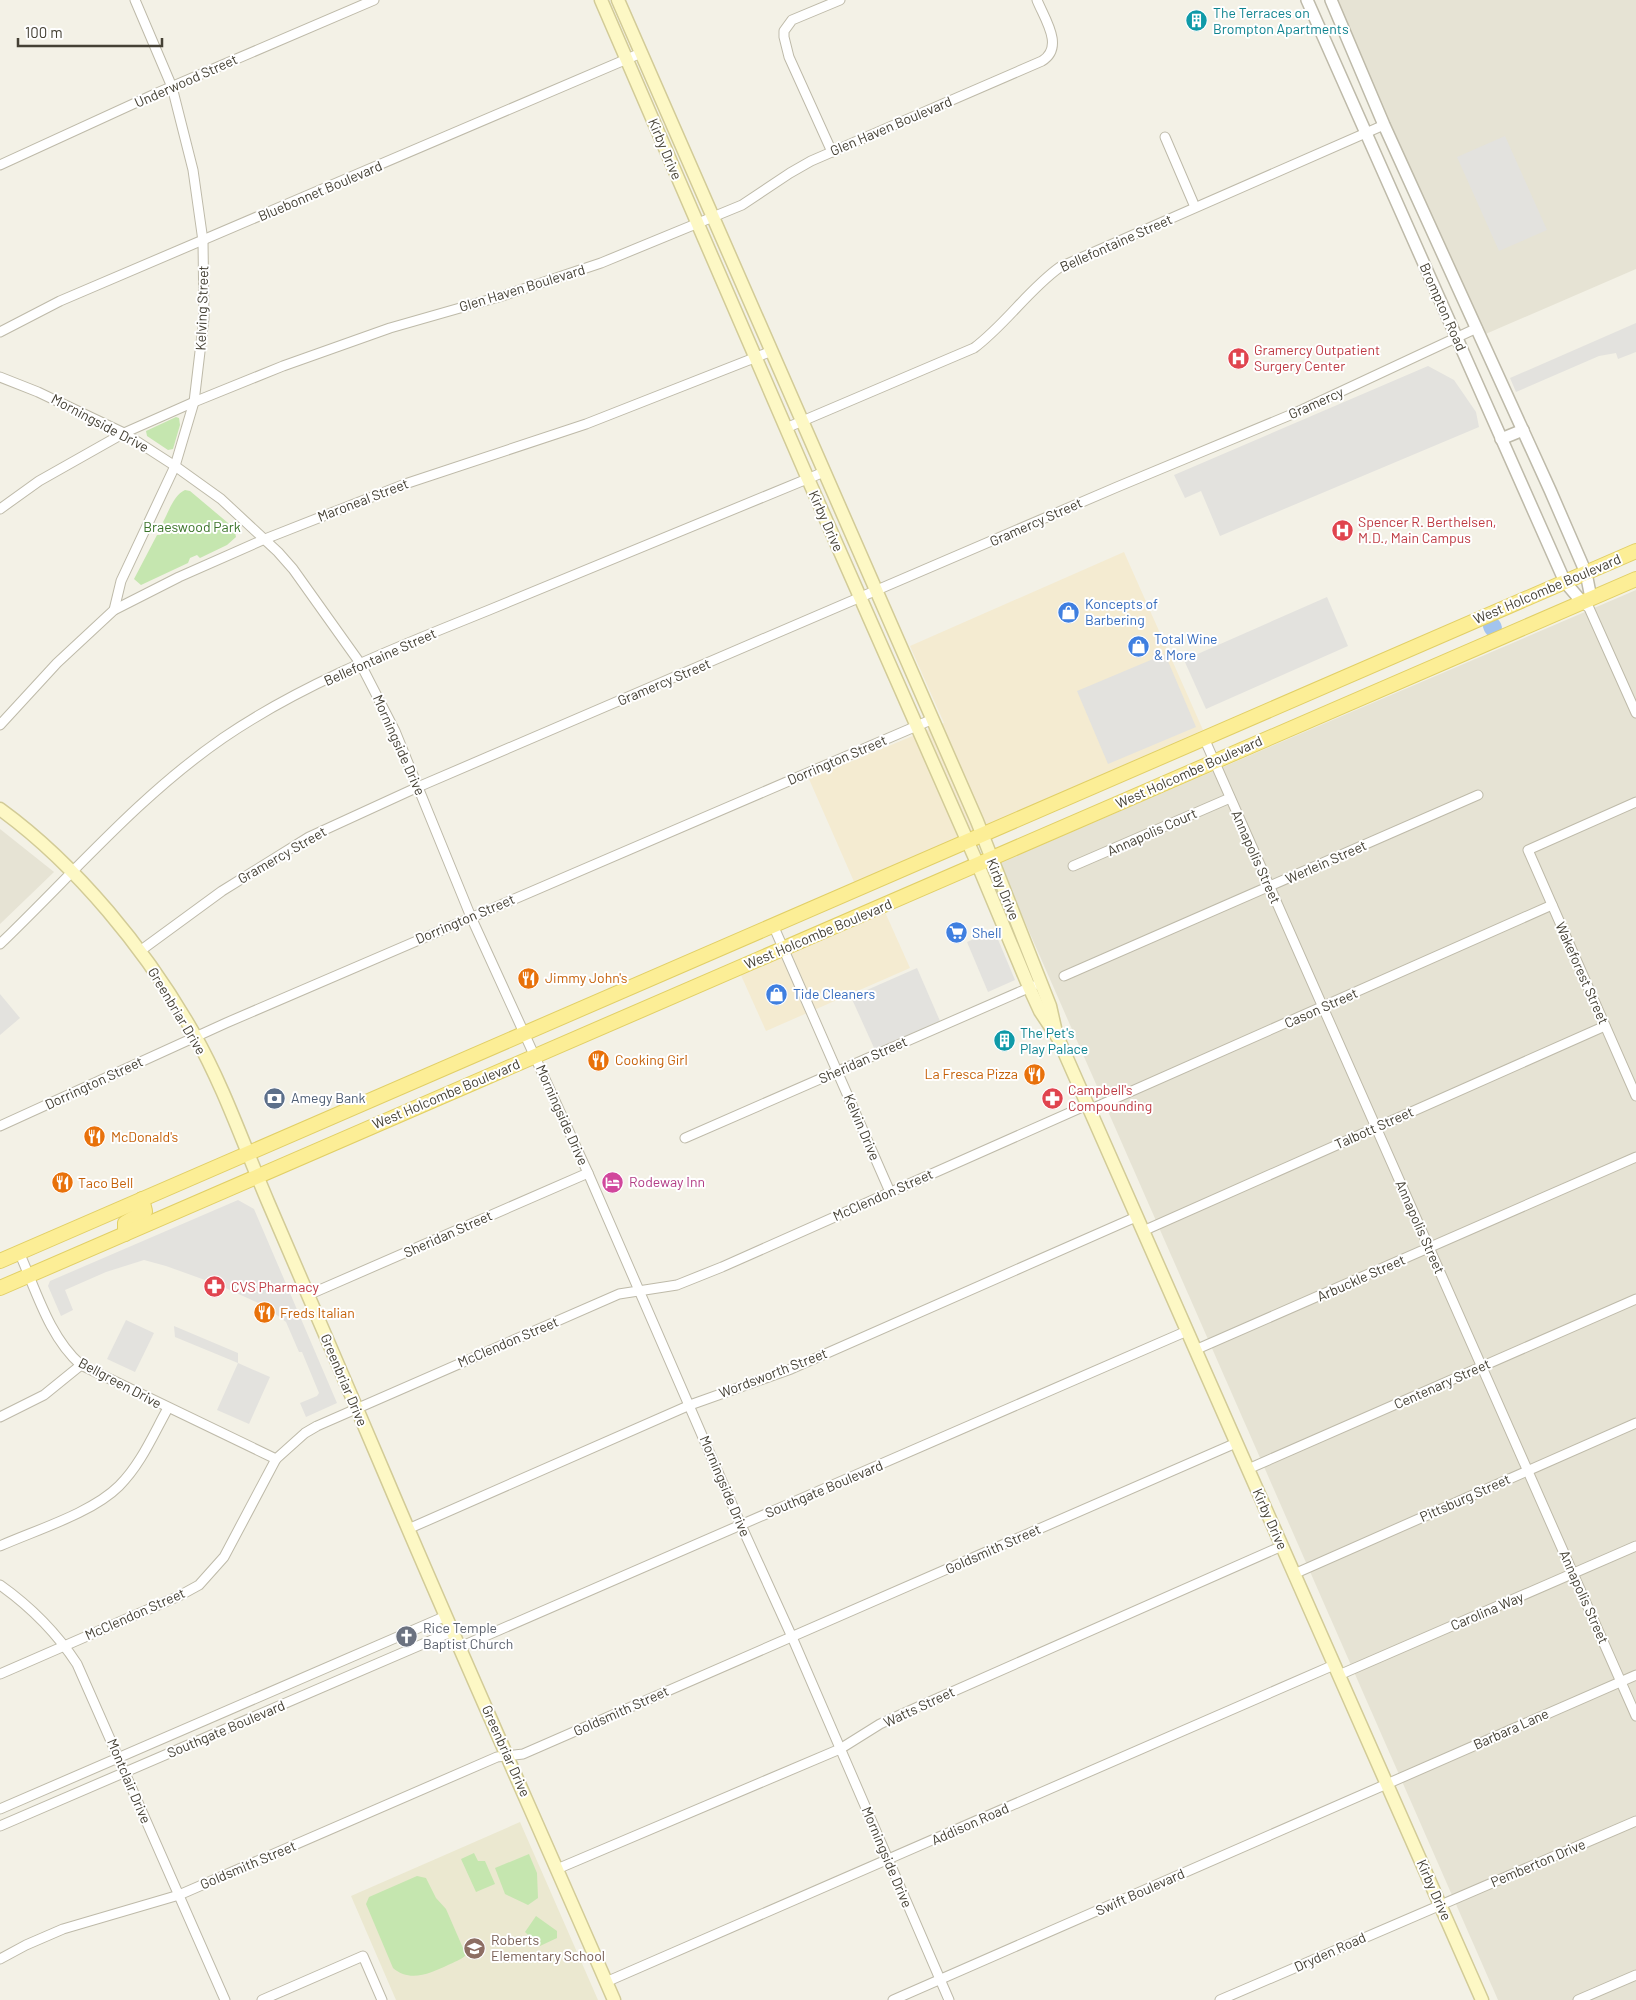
<svg xmlns="http://www.w3.org/2000/svg" width="1636" height="2000" viewBox="0 0 1636 2000" font-family="Barlow,sans-serif">
	<style>
		.residential { fill: #e6e3d4 }
		.commercial { fill: #f4ebd1 }
		.education { fill: #ebe8d0 }
		.green { fill: #c5e6af }
		.parking { fill: #e3e2de }
		.lines { fill: none; stroke-linecap: round; stroke-linejoin: round }
		.river { stroke: #a3c4ee; stroke-width: 18 }
		.minor-casing { stroke: #bebaa9; stroke-width: 11 }
		.tertiary-casing { stroke: #bebaa9; stroke-width: 14 }
		.secondary-casing { stroke: #d2cb97; stroke-width: 15 }
		.primary-casing { stroke: #e1cf66; stroke-width: 16 }
		.minor { stroke: #fff; stroke-width: 9 }
		.tertiary { stroke: #fff; stroke-width: 11 }
		.secondary { stroke: #fdf8c5; stroke-width: 12 }
		.primary { stroke: #fcee96; stroke-width: 14 }
		.labels { text-anchor: middle; stroke-width: 4; stroke-linejoin: round; paint-order: stroke }
		.culture-label { font-size: 14px; fill: #0d838f; stroke: #fff; text-anchor: start }
		.street-label { font-size: 14px; fill: #454135; stroke: #fff }
		.health-label { font-size: 14px; fill: #be3a42; stroke: #fff; text-anchor: start }
		.park-label { font-size: 14px; fill: #3b752a; stroke: #fff }
		.shop-label { font-size: 14px; fill: #366cbe; stroke: #fff; text-anchor: start }
		.food-label { font-size: 14px; fill: #c56008; stroke: #fff; text-anchor: start }
		.service-label { font-size: 14px; fill: #4e5e75; stroke: #fff; text-anchor: start }
		.hotel-label { font-size: 14px; fill: #b23c85; stroke: #fff; text-anchor: start }
		.worship-label { font-size: 14px; fill: #5b616d; stroke: #fff; text-anchor: start }
		.education-label { font-size: 14px; fill: #785e54; stroke: #fff; text-anchor: start }
	</style>
	<rect width="100%" height="100%" fill="#f3f1e6"/>
	<!-- residential -->
	<g class="residential">
		<path d="M 1331,0 L 1636,0 L 1636,269 L 1481,336 Z"/>
		<path d="M 1636,590 L 1636,2000 L 1498,2000 L 999,863 Z"/>
		<path d="M 0,829 L 54,872 L 0,924 Z"/>
	</g>
	<!-- commercial -->
	<g class="commercial">
		<path d="M 1124,552 L 1203,730 L 855,884 L 809,779 L 944,723 L 910,646 Z"/>
		<path d="M 885,912 L 910,968 L 766,1031 L 740,973 Z"/>
	</g>
	<!-- education -->
	<path class="education" d="M 520,1822 L 598,2000 L 396,2000 L 351,1896 Z"/>
	<!-- green -->
	<g class="green">
		<path d="M 176,417 L 179,418 L 180,425 L 173,449 L 168,450 L 147,436 L 146,431 Z"/>
		<path d="M 185,490 L 190,491 L 234,528 L 236,537 L 227,545 L 200,558 L 197,555 L 190,558 L 188,563 L 141,585 L 134,579 L 157,535 L 161,535 L 166,526 L 163,522 C 169,511 174,495 185,490 Z"/>
		<path d="M 474,1853 L 478,1861 L 485,1861 L 495,1884 L 476,1892 L 461,1859 Z"/>
		<path d="M 529,1854 L 537,1873 L 538,1898 L 528,1905 L 505,1894 L 495,1868 Z"/>
		<path d="M 417,1876 L 426,1878 L 436,1898 L 446,1909 L 466,1955 C 461,1960 454,1962 448,1965 C 431,1973 410,1983 393,1968 L 366,1904 L 369,1897 Z"/>
		<path d="M 536,1916 L 557,1931 L 557,1938 L 540,1946 L 525,1932 Z"/>
	</g>
	<!-- parking -->
	<g class="parking">
		<path d="M 1505,136 L 1547,230 L 1499,251 L 1457,157 Z"/>
		<path d="M 1636,323 L 1636,352 L 1618,359 L 1616,353 L 1599,356 L 1516,392 L 1510,378 Z"/>
		<path d="M 1428,366 L 1454,380 L 1476,412 L 1479,427 L 1220,536 L 1201,491 L 1185,498 L 1174,475 Z"/>
		<path d="M 1327,597 L 1348,646 L 1206,709 L 1184,660 Z"/>
		<path d="M 1165,654 L 1196,727 L 1108,764 L 1077,691 Z"/>
		<path d="M 994,930 L 1015,980 L 988,992 L 967,942 Z"/>
		<path d="M 917,968 L 940,1021 L 875,1050 L 851,997 Z"/>
		<path d="M 0,994 L 20,1018 L 0,1035 Z"/>
		<path d="M 238,1200 L 254,1209 L 337,1403 L 306,1417 L 300,1403 L 317,1396 L 319,1393 L 302,1352 L 299,1352 L 286,1322 L 265,1306 L 206,1279 L 205,1280 L 166,1266 L 144,1260 L 106,1272 L 65,1290 L 73,1310 L 61,1316 L 48,1286 L 50,1281 Z"/>
		<path d="M 126,1320 L 154,1333 L 135,1372 L 107,1359 Z"/>
		<path d="M 174,1326 L 238,1353 L 238,1363 L 270,1377 L 249,1424 L 217,1410 L 238,1363 L 175,1337 Z"/>
	</g>
	<g class="lines">
		<!-- river -->
		<path class="river" d="M 1492,626 L 1493,628"/>
		<defs>
			<g id="minor">
				<path d="M 1165,137 L 1195,207"/>
				<path d="M 832,152 L 789,57 L 784,37 L 784,31 L 792,20 L 840,0"/>
				<path d="M 0,165 L 157,93 L 374,0"/>
				<path d="M 0,332 L 60,301 L 641,53"/>
				<path d="M 0,377 L 38,392 L 124,433 L 175,466 L 221,499 L 278,552 L 293,569 L 360,663 L 395,731 L 471,917 L 588,1173 L 741,1525 L 792,1637 L 949,2000"/>
				<path d="M 786,428 L 974,348 C 1006,324 1028,290 1060,267 L 1384,125"/>
				<path d="M 0,509 L 39,481 L 124,433 L 194,402 L 283,366 L 390,328 L 502,296 L 601,263 L 742,205 L 790,173 L 811,161 L 1042,61 C 1065,47 1044,18 1037,0"/>
				<path d="M 1582,602 L 1589,608 L 1636,713"/>
				<path d="M 114,610 L 121,581 L 175,466 L 194,402 L 204,318 L 203,241 L 193,170 L 172,87 L 135,0"/>
				<path d="M 0,725 L 57,663 L 114,610 L 179,577 L 265,539 L 405,484 L 586,424 L 772,351"/>
				<path d="M 1204,738 L 1636,1716"/>
				<path d="M 1636,802 L 1528,850 L 1636,1096"/>
				<path d="M 1073,866 L 1230,798"/>
				<path d="M 773,925 L 890,1192"/>
				<path d="M 0,944 C 73,874 139,796 223,738 C 305,682 398,647 489,610 C 600,564 712,518 824,472"/>
				<path d="M 140,951 L 222,891 L 309,837 L 418,787 L 1117,487 L 1295,413 L 1477,328"/>
				<path d="M 1064,976 L 1478,795"/>
				<path d="M 1089,1110 L 1552,905"/>
				<path d="M 0,1126 L 226,1023 L 933,719"/>
				<path d="M 685,1138 L 1033,986"/>
				<path d="M 1143,1231 L 1605,1026"/>
				<path d="M 19,1252 C 36,1290 49,1337 81,1365 L 276,1459"/>
				<path d="M 308,1295 L 588,1173"/>
				<path d="M 1195,1350 L 1636,1157"/>
				<path d="M 0,1417 L 44,1395 L 81,1365"/>
				<path d="M 1248,1469 L 1636,1299"/>
				<path d="M 408,1529 L 690,1405 L 791,1369 L 1136,1217"/>
				<path d="M 0,1546 C 36,1530 92,1513 119,1486 C 141,1464 153,1435 168,1408"/>
				<path d="M 1294,1574 L 1636,1423"/>
				<path d="M 0,1585 C 31,1607 56,1632 77,1664 L 225,2000"/>
				<path d="M 460,1647 L 1187,1331"/>
				<path d="M 0,1674 L 179,1596 L 199,1585 L 224,1557 L 276,1459 L 305,1433 L 317,1426 L 619,1294 L 677,1285 L 722,1267 L 1087,1105"/>
				<path d="M 1339,1675 L 1636,1546"/>
				<path d="M 0,1809 L 446,1616"/>
				<path d="M 0,1826 L 453,1631"/>
				<path d="M 557,1869 L 840,1749 L 880,1724 L 902,1714 L 1282,1546"/>
				<path d="M 0,1959 L 26,1945 L 63,1929 L 179,1895 L 497,1757 L 523,1754 L 1236,1443"/>
				<path d="M 606,1982 L 1334,1665"/>
				<path d="M 262,2000 L 363,1956 L 382,2000"/>
				<path d="M 893,2000 L 1636,1675"/>
				<path d="M 1220,2000 L 1636,1821"/>
				<path d="M 1578,2000 L 1636,1975"/>
			</g>
			<g id="tertiary">
				<path d="M 1307,0 L 1565,582 L 1582,602"/>
				<path d="M 1331,0 L 1384,125 L 1550,490 L 1586,573 L 1591,598"/>
				<path d="M 1501,439 L 1523,430"/>
			</g>
			<g id="secondary">
				<path d="M 601,0 L 808,479 L 978,865 L 1029,987 L 1040,1011 L 1058,1038 L 1482,2000"/>
				<path d="M 618,0 L 977,821 L 1050,1006 L 1055,1028"/>
				<path d="M 0,809 C 77,865 147,951 194,1034 C 224,1087 244,1146 268,1202 C 307,1293 347,1385 386,1477 C 460,1652 538,1825 614,2000"/>
			</g>
			<g id="primary">
				<path d="M 125,1234 L 125,1223 L 145,1211 L 142,1199"/>
				<path d="M 0,1261 L 1636,551"/>
				<path d="M 0,1288 L 1636,579"/>
			</g>
		</defs>
		<!-- minor casing -->
		<use href="#minor" class="minor-casing"/>
		<!-- tertiary casing -->
		<use href="#tertiary" class="tertiary-casing"/>
		<!-- secondary casing -->
		<use href="#secondary" class="secondary-casing"/>
		<!-- primary casing -->
		<use href="#primary" class="primary-casing"/>
		<!-- minor -->
		<use href="#minor" class="minor"/>
		<!-- tertiary -->
		<use href="#tertiary" class="tertiary"/>
		<!-- secondary -->
		<use href="#secondary" class="secondary"/>
		<!-- primary -->
		<use href="#primary" class="primary"/>
	</g>
	<!-- icons -->
	<defs>
		<symbol id="building-disc" viewBox="-11 -11 22 22"><circle r="9.5" fill="#0f9aa8" stroke="#fff"/><path d="M-4-6H4V6H1V3H-1V6H-4ZM-2.5-4.3h1.7v1.8h-1.7ZM.8-4.3h1.7v1.8H.8ZM-2.5-1h1.7V.8h-1.7ZM.8-1h1.7V.8H.8Z" fill="#fff"/></symbol>
		<symbol id="hospital-disc" viewBox="-11 -11 22 22"><circle r="9.5" fill="#e0444e" stroke="#fff"/><path d="M-5-5h3v3.5h4V-5h3V5h-3V1.5h-4V5h-3Z" fill="#fff"/></symbol>
		<symbol id="shop-disc" viewBox="-11 -11 22 22"><circle r="9.5" fill="#3f7fe0" stroke="#fff"/><path d="M-5-2.5h2.3a2.7 3.5 0 0 1 5.4 0H5L5.5 6h-11ZM-1.5-2.5h3a1.5 2.3 0 0 0-3 0Z" fill="#fff"/></symbol>
		<symbol id="supermarket-disc" viewBox="-11 -11 22 22"><circle r="9.5" fill="#3f7fe0" stroke="#fff"/><path d="M-6-5.5h2.5l.6 2H6L4.5 2H-2.5L-4.4-4H-6ZM-1.5 3.2a1.3 1.3 0 1 0 .1 0ZM3 3.2a1.3 1.3 0 1 0 .1 0Z" fill="#fff"/></symbol>
		<symbol id="restaurant-disc" viewBox="-11 -11 22 22"><circle r="9.5" fill="#e8710a" stroke="#fff"/><path d="M-5-6h1v4h1v-4h1v4h1v-4h1v5L-1.5 .5V6h-2V.5L-5-1ZM5-6V6H3V1.5H1.5Q1.5-4 5-6Z" fill="#fff"/></symbol>
		<symbol id="bank-disc" viewBox="-11 -11 22 22"><circle r="9.5" fill="#5c6f8a" stroke="#fff"/><path d="M-6-4H6V4H-6ZM0-2.3a2.3 2.3 0 1 0 0 4.6a2.3 2.3 0 1 0 0-4.6Z" fill="#fff"/></symbol>
		<symbol id="pharmacy-disc" viewBox="-11 -11 22 22"><circle r="9.5" fill="#e0444e" stroke="#fff"/><path d="M-2-6h4v4h4v4h-4v4h-4v-4h-4v-4h4Z" fill="#fff"/></symbol>
		<symbol id="hotel-disc" viewBox="-11 -11 22 22"><circle r="9.5" fill="#d1479c" stroke="#fff"/><path d="M-6-4.5h1.5V1H6V5H4.5V3h-9V5H-6ZM-4 0a1.8 1.8 0 1 1 3.6 0ZM.5 0V-2.5h3Q6-2.5 6 0Z" fill="#fff"/></symbol>
		<symbol id="church-disc" viewBox="-11 -11 22 22"><circle r="9.5" fill="#6b7280" stroke="#fff"/><path d="M-1.2-6h2.4v3.5h3.3v2.4h-3.3V6h-2.4V-.1h-3.3v-2.4h3.3Z" fill="#fff"/></symbol>
		<symbol id="school-disc" viewBox="-11 -11 22 22"><circle r="9.5" fill="#8d6e63" stroke="#fff"/><path d="M0-5L7-2L0 1L-7-2ZM-4 1L0 2.5L4 1V4Q0 6-4 4Z" fill="#fff"/></symbol>
	</defs>
	<g fill-rule="evenodd">
		<use href="#building-disc" x="1184" y="8" width="25" height="25"/>
		<use href="#hospital-disc" x="1226" y="346" width="25" height="25"/>
		<use href="#hospital-disc" x="1330" y="518" width="25" height="25"/>
		<use href="#shop-disc" x="1056" y="600" width="25" height="25"/>
		<use href="#shop-disc" x="1126" y="634" width="25" height="25"/>
		<use href="#supermarket-disc" x="944" y="920" width="25" height="25"/>
		<use href="#restaurant-disc" x="516" y="966" width="25" height="25"/>
		<use href="#shop-disc" x="764" y="982" width="25" height="25"/>
		<use href="#building-disc" x="992" y="1028" width="25" height="25"/>
		<use href="#restaurant-disc" x="586" y="1048" width="25" height="25"/>
		<use href="#restaurant-disc" x="1022" y="1062" width="25" height="25"/>
		<use href="#bank-disc" x="262" y="1086" width="25" height="25"/>
		<use href="#pharmacy-disc" x="1040" y="1086" width="25" height="25"/>
		<use href="#restaurant-disc" x="82" y="1124" width="25" height="25"/>
		<use href="#hotel-disc" x="600" y="1170" width="25" height="25"/>
		<use href="#restaurant-disc" x="50" y="1170" width="25" height="25"/>
		<use href="#pharmacy-disc" x="202" y="1274" width="25" height="25"/>
		<use href="#restaurant-disc" x="252" y="1300" width="25" height="25"/>
		<use href="#church-disc" x="394" y="1624" width="25" height="25"/>
		<use href="#school-disc" x="462" y="1936" width="25" height="25"/>
	</g>
	<g class="labels">
		<!-- culture labels -->
		<g class="culture-label">
			<text x="1213" y="18">The Terraces on<tspan x="1213" dy="16">Brompton Apartments</tspan></text>
			<text x="1020" y="1038">The Pet's<tspan x="1020" dy="16">Play Palace</tspan></text>
		</g>
		<!-- street labels -->
		<g class="street-label">
			<text transform="translate(186 81) rotate(-24)" y="5">Underwood Street</text>
			<text transform="translate(891 126) rotate(-23)" y="5">Glen Haven Boulevard</text>
			<text transform="translate(665 149) rotate(67)" y="5">Kirby Drive</text>
			<text transform="translate(320 191) rotate(-23)" y="5">Bluebonnet Boulevard</text>
			<text transform="translate(1116 243) rotate(-24)" y="5">Bellefontaine Street</text>
			<text transform="translate(522 288) rotate(-17)" y="5">Glen Haven Boulevard</text>
			<text transform="translate(1443 307) rotate(66)" y="5">Brompton Road</text>
			<text transform="translate(202 308) rotate(-88)" y="5">Kelving Street</text>
			<text transform="translate(1316 403) rotate(-24)" y="5">Gramercy</text>
			<text transform="translate(100 423) rotate(28)" y="5">Morningside Drive</text>
			<text transform="translate(363 500) rotate(-21)" y="5">Maroneal Street</text>
			<text transform="translate(826 521) rotate(66)" y="5">Kirby Drive</text>
			<text transform="translate(1036 522) rotate(-24)" y="5">Gramercy Street</text>
			<text transform="translate(1547 589) rotate(-23)" y="5">West Holcombe Boulevard</text>
			<text transform="translate(380 657) rotate(-24)" y="5">Bellefontaine Street</text>
			<text transform="translate(664 682) rotate(-23)" y="5">Gramercy Street</text>
			<text transform="translate(399 745) rotate(66)" y="5">Morningside Drive</text>
			<text transform="translate(837 760) rotate(-23)" y="5">Dorrington Street</text>
			<text transform="translate(1189 772) rotate(-24)" y="5">West Holcombe Boulevard</text>
			<text transform="translate(1152 832) rotate(-24)" y="5">Annapolis Court</text>
			<text transform="translate(282 855) rotate(-30)" y="5">Gramercy Street</text>
			<text transform="translate(1256 857) rotate(66)" y="5">Annapolis Street</text>
			<text transform="translate(1326 862) rotate(-24)" y="5">Werlein Street</text>
			<text transform="translate(1003 889) rotate(68)" y="5">Kirby Drive</text>
			<text transform="translate(465 919) rotate(-23)" y="5">Dorrington Street</text>
			<text transform="translate(818 934) rotate(-23)" y="5">West Holcombe Boulevard</text>
			<text transform="translate(1582 973) rotate(66)" y="5">Wakeforest Street</text>
			<text transform="translate(1321 1008) rotate(-24)" y="5">Cason Street</text>
			<text transform="translate(177 1011) rotate(59)" y="5">Greenbriar Drive</text>
			<text transform="translate(863 1060) rotate(-24)" y="5">Sheridan Street</text>
			<text transform="translate(94 1083) rotate(-25)" y="5">Dorrington Street</text>
			<text transform="translate(446 1094) rotate(-23)" y="5">West Holcombe Boulevard</text>
			<text transform="translate(562 1115) rotate(66)" y="5">Morningside Drive</text>
			<text transform="translate(862 1127) rotate(67)" y="5">Kelvin Drive</text>
			<text transform="translate(1374 1128) rotate(-24)" y="5">Talbott Street</text>
			<text transform="translate(883 1195) rotate(-24)" y="5">McClendon Street</text>
			<text transform="translate(1420 1227) rotate(66)" y="5">Annapolis Street</text>
			<text transform="translate(448 1234) rotate(-24)" y="5">Sheridan Street</text>
			<text transform="translate(1361 1278) rotate(-24)" y="5">Arbuckle Street</text>
			<text transform="translate(508 1342) rotate(-23)" y="5">McClendon Street</text>
			<text transform="translate(773 1373) rotate(-21)" y="5">Wordsworth Street</text>
			<text transform="translate(344 1380) rotate(67)" y="5">Greenbriar Drive</text>
			<text transform="translate(120 1383) rotate(28)" y="5">Bellgreen Drive</text>
			<text transform="translate(1442 1384) rotate(-24)" y="5">Centenary Street</text>
			<text transform="translate(725 1486) rotate(67)" y="5">Morningside Drive</text>
			<text transform="translate(824 1489) rotate(-23)" y="5">Southgate Boulevard</text>
			<text transform="translate(1465 1498) rotate(-24)" y="5">Pittsburg Street</text>
			<text transform="translate(1270 1519) rotate(66)" y="5">Kirby Drive</text>
			<text transform="translate(993 1549) rotate(-24)" y="5">Goldsmith Street</text>
			<text transform="translate(1584 1597) rotate(66)" y="5">Annapolis Street</text>
			<text transform="translate(1487 1611) rotate(-23)" y="5">Carolina Way</text>
			<text transform="translate(135 1614) rotate(-24)" y="5">McClendon Street</text>
			<text transform="translate(919 1707) rotate(-25)" y="5">Watts Street</text>
			<text transform="translate(621 1711) rotate(-24)" y="5">Goldsmith Street</text>
			<text transform="translate(226 1729) rotate(-23)" y="5">Southgate Boulevard</text>
			<text transform="translate(1511 1729) rotate(-24)" y="5">Barbara Lane</text>
			<text transform="translate(506 1751) rotate(66)" y="5">Greenbriar Drive</text>
			<text transform="translate(129 1781) rotate(67)" y="5">Montclair Drive</text>
			<text transform="translate(970 1824) rotate(-24)" y="5">Addison Road</text>
			<text transform="translate(887 1857) rotate(67)" y="5">Morningside Drive</text>
			<text transform="translate(1538 1863) rotate(-23)" y="5">Pemberton Drive</text>
			<text transform="translate(248 1865) rotate(-23)" y="5">Goldsmith Street</text>
			<text transform="translate(1434 1890) rotate(66)" y="5">Kirby Drive</text>
			<text transform="translate(1140 1892) rotate(-24)" y="5">Swift Boulevard</text>
			<text transform="translate(1330 1952) rotate(-24)" y="5">Dryden Road</text>
		</g>
		<!-- health labels -->
		<g class="health-label">
			<text x="1254" y="355">Gramercy Outpatient<tspan x="1254" dy="16">Surgery Center</tspan></text>
			<text x="1358" y="527">Spencer R. Berthelsen,<tspan x="1358" dy="16">M.D., Main Campus</tspan></text>
			<text x="1068" y="1095">Campbell's<tspan x="1068" dy="16">Compounding</tspan></text>
			<text x="231" y="1292">CVS Pharmacy</text>
		</g>
		<!-- park labels -->
		<g class="park-label">
			<text x="192" y="532">Braeswood Park</text>
		</g>
		<!-- shop labels -->
		<g class="shop-label">
			<text x="1085" y="609">Koncepts of<tspan x="1085" dy="16">Barbering</tspan></text>
			<text x="1154" y="644">Total Wine<tspan x="1154" dy="16">&amp; More</tspan></text>
			<text x="972" y="938">Shell</text>
			<text x="793" y="999">Tide Cleaners</text>
		</g>
		<!-- food labels -->
		<g class="food-label">
			<text x="545" y="983">Jimmy John's</text>
			<text x="615" y="1065">Cooking Girl</text>
			<text x="1018" y="1079" text-anchor="end">La Fresca Pizza</text>
			<text x="111" y="1142">McDonald's</text>
			<text x="78" y="1188">Taco Bell</text>
			<text x="280" y="1318">Freds Italian</text>
		</g>
		<!-- service labels -->
		<g class="service-label">
			<text x="291" y="1103">Amegy Bank</text>
		</g>
		<!-- hotel labels -->
		<g class="hotel-label">
			<text x="629" y="1187">Rodeway Inn</text>
		</g>
		<!-- worship labels -->
		<g class="worship-label">
			<text x="423" y="1633">Rice Temple<tspan x="423" dy="16">Baptist Church</tspan></text>
		</g>
		<!-- education labels -->
		<g class="education-label">
			<text x="491" y="1945">Roberts<tspan x="491" dy="16">Elementary School</tspan></text>
		</g>
	</g>
	<!-- scale -->
	<path d="M18 38v8h144v-8" fill="none" stroke="#454135" stroke-width="2.5"/>
	<text x="25" y="38" font-size="15" fill="#454135" stroke="#ffffff" stroke-width="4" paint-order="stroke">100 m</text>
</svg>
